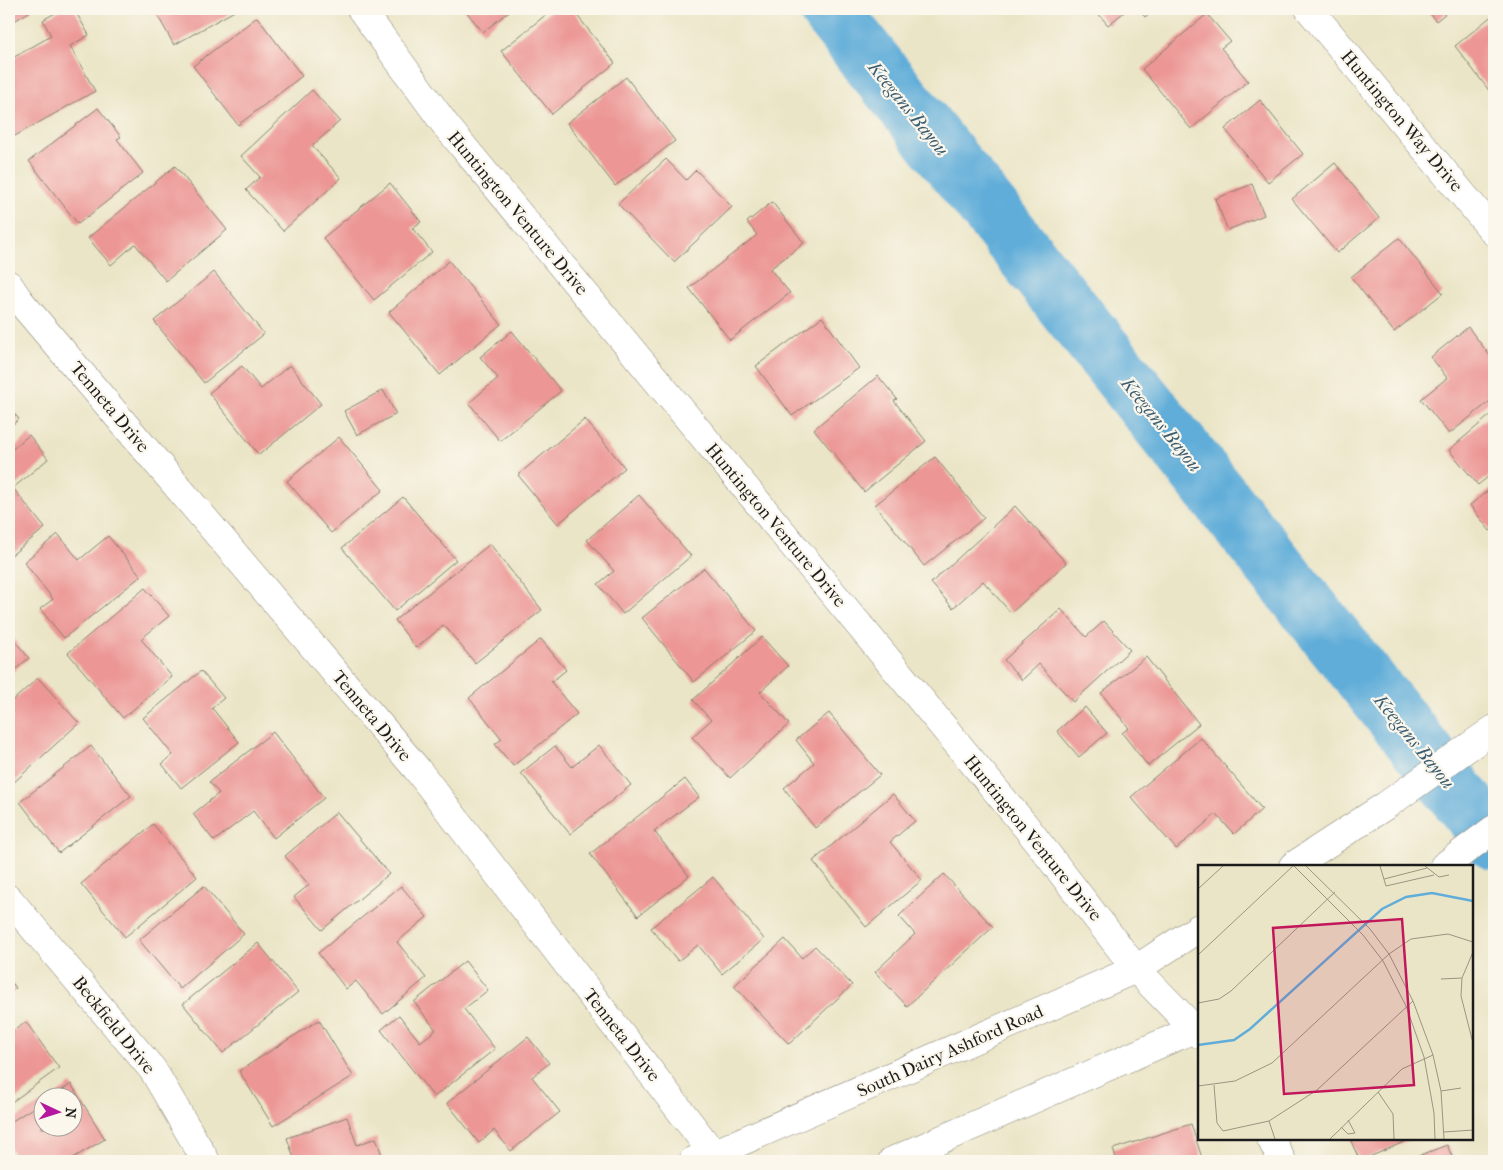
<svg xmlns="http://www.w3.org/2000/svg" width="1503" height="1170" viewBox="0 0 1503 1170" font-family="'IM FELL French Canon',serif">
	<style>
		.lines { fill: none; stroke-linecap: round; stroke-linejoin: round }
		.river { stroke: #60add9; stroke-width: 60 }
		.building { fill: #ec9795 }
		.minor-casing { stroke: #848072; stroke-width: 29 }
		.major-casing { stroke: #848072; stroke-width: 29 }
		.minor { stroke: #fff; stroke-width: 28 }
		.major { stroke: #fff; stroke-width: 28 }
		.labels { text-anchor: middle; stroke-width: 4.5; stroke-linejoin: round; paint-order: stroke }
		.street-label { font-size: 18px; fill: #1c1c1c; stroke: #fbf7ec }
		.water-label { font-size: 19px; font-style: italic; fill: #3b5d71; stroke: #fbf7ec }
		.inset-river { fill: none; stroke: #60add9; stroke-width: 2.5 }
		.inset-road { fill: none; stroke: #989583; stroke-width: 1 }
		.view { fill: #c2185b; fill-opacity: 0.15; stroke: #c2185b; stroke-width: 2.5 }
		.inset-edge { fill: none; stroke: #1c1c1c; stroke-width: 2.5 }
	</style>
	<rect width="100%" height="100%" fill="#fbf7ec"/>
	<filter id="ink" filterUnits="userSpaceOnUse"><feTurbulence type="fractalNoise" baseFrequency=".02" numOctaves="2"/><feDisplacementMap in="SourceGraphic" scale="10" xChannelSelector="R" yChannelSelector="G"/><feConvolveMatrix kernelMatrix="1 2 1 2 8 2 1 2 1" color-interpolation-filters="sRGB"/></filter>
	<filter id="wash" filterUnits="userSpaceOnUse"><feTurbulence type="fractalNoise" baseFrequency=".0096" numOctaves="4" result="noise"/><feDisplacementMap in="SourceGraphic" scale="20" xChannelSelector="R" yChannelSelector="G"/><feGaussianBlur stdDeviation="1.12" result="paint"/><feColorMatrix in="noise" values="0 0 0 0 0 0 0 0 0 0 0 0 0 0 0 0 0 1.4 0 .05"/><feComposite in="paint" operator="in"/></filter>
	<g filter="url(#wash)">
		<rect width="100%" height="100%" fill="#ebe5c7"/>
		<g class="lines">
			<!-- river -->
			<path class="river" d="M 829,9 L 1494,840"/>
		</g>
		<g id="blocks">
			<!-- building -->
			<g class="building">
				<path d="M 9,9 L 30,9 L 31,11 L 9,24 Z"/>
				<path d="M 62,9 L 74,9 L 89,35 L 70,46 L 95,91 L 13,137 L 9,129 L 9,60 L 51,36 L 43,20 Z"/>
				<path d="M 154,9 L 238,9 L 174,45 Z"/>
				<path d="M 464,9 L 512,9 L 483,32 Z"/>
				<path d="M 553,9 L 572,9 L 615,63 L 552,114 L 501,51 Z"/>
				<path d="M 1094,9 L 1128,9 L 1108,25 Z"/>
				<path d="M 1138,9 L 1155,9 L 1145,17 Z"/>
				<path d="M 1426,9 L 1451,9 L 1436,21 Z"/>
				<path d="M 1207,14 L 1230,41 L 1221,48 L 1248,81 L 1191,129 L 1142,69 Z"/>
				<path d="M 1494,14 L 1494,97 L 1455,46 Z"/>
				<path d="M 257,17 L 302,76 L 238,125 L 193,66 Z"/>
				<path d="M 626,77 L 675,141 L 615,186 L 567,123 Z"/>
				<path d="M 312,90 L 340,121 L 312,146 L 341,178 L 283,231 L 246,190 L 260,177 L 241,156 Z"/>
				<path d="M 1260,100 L 1303,154 L 1268,182 L 1225,129 Z"/>
				<path d="M 98,108 L 121,137 L 117,139 L 143,173 L 78,224 L 29,161 Z"/>
				<path d="M 666,159 L 686,180 L 696,170 L 732,207 L 674,262 L 618,204 Z"/>
				<path d="M 1335,163 L 1379,218 L 1337,253 L 1292,199 Z"/>
				<path d="M 175,166 L 227,230 L 166,281 L 135,244 L 111,265 L 88,238 Z"/>
				<path d="M 390,183 L 421,222 L 412,228 L 432,252 L 374,300 L 323,238 Z"/>
				<path d="M 1252,184 L 1264,215 L 1228,230 L 1215,199 Z"/>
				<path d="M 772,202 L 804,243 L 770,269 L 790,293 L 730,340 L 689,288 L 757,235 L 747,222 Z"/>
				<path d="M 1399,238 L 1443,293 L 1394,332 L 1351,277 Z"/>
				<path d="M 449,261 L 501,324 L 440,375 L 389,312 Z"/>
				<path d="M 214,272 L 264,334 L 204,383 L 154,321 Z"/>
				<path d="M 822,317 L 859,368 L 792,416 L 756,366 Z"/>
				<path d="M 1468,327 L 1494,361 L 1494,398 L 1449,434 L 1421,399 L 1447,378 L 1431,357 Z"/>
				<path d="M 512,331 L 561,391 L 500,441 L 469,403 L 498,378 L 480,357 Z"/>
				<path d="M 290,365 L 321,404 L 259,455 L 209,393 L 242,366 L 261,389 Z"/>
				<path d="M 878,376 L 897,399 L 894,401 L 926,441 L 864,492 L 814,429 Z"/>
				<path d="M 383,390 L 396,414 L 357,435 L 344,411 Z"/>
				<path d="M 9,408 L 19,419 L 9,428 Z"/>
				<path d="M 1494,412 L 1494,472 L 1478,485 L 1449,450 Z"/>
				<path d="M 585,419 L 625,468 L 558,524 L 518,475 Z"/>
				<path d="M 29,435 L 48,459 L 13,488 L 45,528 L 9,557 L 9,452 Z"/>
				<path d="M 339,437 L 383,490 L 331,533 L 287,481 Z"/>
				<path d="M 935,457 L 984,518 L 924,566 L 875,505 Z"/>
				<path d="M 1494,486 L 1494,528 L 1490,531 L 1470,505 Z"/>
				<path d="M 639,495 L 691,556 L 623,614 L 598,584 L 614,571 L 587,540 Z"/>
				<path d="M 403,497 L 456,560 L 395,611 L 342,548 Z"/>
				<path d="M 1015,506 L 1066,563 L 1011,613 L 983,581 L 953,608 L 931,583 Z"/>
				<path d="M 58,534 L 79,560 L 108,536 L 141,576 L 64,638 L 40,609 L 53,599 L 24,562 Z"/>
				<path d="M 490,544 L 542,610 L 475,663 L 444,625 L 416,648 L 395,620 Z"/>
				<path d="M 704,568 L 756,631 L 694,682 L 642,618 Z"/>
				<path d="M 145,588 L 169,616 L 141,639 L 172,677 L 123,718 L 68,653 Z"/>
				<path d="M 1061,609 L 1086,637 L 1104,621 L 1130,650 L 1073,702 L 1039,664 L 1022,680 L 1004,660 Z"/>
				<path d="M 9,634 L 29,658 L 9,675 Z"/>
				<path d="M 762,637 L 788,666 L 760,692 L 789,724 L 730,778 L 692,737 L 711,720 L 693,700 Z"/>
				<path d="M 541,639 L 566,670 L 551,682 L 577,714 L 513,766 L 495,744 L 502,739 L 469,698 Z"/>
				<path d="M 1146,657 L 1199,724 L 1148,766 L 1122,733 L 1129,728 L 1101,693 Z"/>
				<path d="M 201,671 L 224,698 L 212,708 L 239,742 L 181,788 L 162,764 L 173,755 L 143,718 Z"/>
				<path d="M 38,678 L 79,723 L 12,784 L 9,780 L 9,704 Z"/>
				<path d="M 1085,707 L 1107,733 L 1079,757 L 1057,731 Z"/>
				<path d="M 829,713 L 880,775 L 815,828 L 784,788 L 814,763 L 796,740 Z"/>
				<path d="M 273,732 L 324,798 L 274,838 L 253,811 L 214,841 L 193,814 L 219,793 L 209,782 Z"/>
				<path d="M 1201,738 L 1262,809 L 1234,834 L 1216,814 L 1176,849 L 1131,797 Z"/>
				<path d="M 599,745 L 631,785 L 570,834 L 521,773 L 555,746 L 572,767 Z"/>
				<path d="M 91,746 L 131,796 L 59,853 L 20,802 Z"/>
				<path d="M 685,779 L 699,797 L 654,831 L 689,876 L 638,916 L 590,854 Z"/>
				<path d="M 893,794 L 915,821 L 890,842 L 922,880 L 866,927 L 813,861 Z"/>
				<path d="M 337,812 L 389,874 L 322,930 L 294,897 L 309,885 L 285,856 Z"/>
				<path d="M 153,824 L 197,877 L 125,937 L 81,884 Z"/>
				<path d="M 944,874 L 993,927 L 907,1006 L 875,972 L 915,934 L 899,916 Z"/>
				<path d="M 713,877 L 764,939 L 722,974 L 698,945 L 678,961 L 651,928 Z"/>
				<path d="M 204,886 L 244,934 L 180,989 L 139,940 Z"/>
				<path d="M 401,886 L 427,917 L 397,942 L 426,978 L 383,1014 L 356,981 L 346,989 L 318,953 Z"/>
				<path d="M 785,939 L 802,958 L 815,946 L 852,985 L 789,1044 L 734,986 Z"/>
				<path d="M 258,943 L 298,992 L 223,1053 L 183,1004 Z"/>
				<path d="M 465,961 L 488,990 L 464,1009 L 495,1049 L 434,1097 L 381,1030 L 399,1015 L 420,1042 L 436,1030 L 414,1002 Z"/>
				<path d="M 9,979 L 16,988 L 9,993 Z"/>
				<path d="M 319,1020 L 353,1076 L 273,1126 L 239,1071 Z"/>
				<path d="M 26,1022 L 59,1068 L 9,1104 L 9,1034 Z"/>
				<path d="M 528,1037 L 549,1063 L 532,1077 L 560,1112 L 511,1151 L 494,1130 L 479,1143 L 447,1103 Z"/>
				<path d="M 71,1084 L 105,1139 L 68,1161 L 18,1161 L 9,1146 L 9,1123 L 42,1102 L 42,1128 L 72,1128 L 72,1098 L 50,1098 Z"/>
				<path d="M 347,1117 L 357,1145 L 376,1138 L 384,1161 L 295,1161 L 287,1138 Z"/>
				<path d="M 1191,1124 L 1203,1161 L 1117,1161 L 1113,1149 Z"/>
				<path d="M 1350,1139 L 1411,1139 L 1360,1161 Z"/>
				<path d="M 1447,1145 L 1454,1161 L 1405,1161 Z"/>
			</g>
		</g>
	</g>
	<g filter="url(#ink)">
		<use href="#blocks" fill-opacity="0" stroke="#848072" stroke-width="1"/>
		<g class="lines">
			<defs>
				<g id="minor">
					<path d="M 361,9 L 447,127 L 1027,828 L 1136,969 L 1199,1034"/>
					<path d="M 1309,9 L 1494,232"/>
					<path d="M 9,285 L 19,300 L 416,768 L 719,1161"/>
					<path d="M 9,899 L 153,1070 L 206,1161"/>
					<path d="M 1271,1139 L 1282,1161"/>
				</g>
				<g id="major">
					<path d="M 1293,866 L 1385,806 L 1494,729"/>
					<path d="M 1444,866 L 1494,829"/>
					<path d="M 693,1161 L 713,1154 L 1136,969 L 1199,928"/>
					<path d="M 892,1161 L 1199,1027"/>
				</g>
			</defs>
			<!-- minor casing -->
			<use href="#minor" class="minor-casing"/>
			<!-- major casing -->
			<use href="#major" class="major-casing"/>
			<!-- minor -->
			<use href="#minor" class="minor"/>
			<!-- major -->
			<use href="#major" class="major"/>
		</g>
	</g>
	<g class="labels">
		<!-- street labels -->
		<g class="street-label">
			<text transform="translate(1402 121) rotate(50)" y="6">Huntington Way Drive</text>
			<text transform="translate(518 213) rotate(50)" y="6">Huntington Venture Drive</text>
			<text transform="translate(110 407) rotate(50)" y="6">Tenneta Drive</text>
			<text transform="translate(776 525) rotate(50)" y="6">Huntington Venture Drive</text>
			<text transform="translate(372 716) rotate(50)" y="6">Tenneta Drive</text>
			<text transform="translate(1033 838) rotate(51)" y="6">Huntington Venture Drive</text>
			<text transform="translate(114 1025) rotate(51)" y="6">Beckfield Drive</text>
			<text transform="translate(622 1035) rotate(52)" y="6">Tenneta Drive</text>
			<text transform="translate(950 1051) rotate(-24)" y="6">South Dairy Ashford Road</text>
		</g>
		<!-- water labels -->
		<g class="water-label">
			<text transform="translate(909 108) rotate(51)" y="7">Keegans Bayou</text>
			<text transform="translate(1162 424) rotate(51)" y="7">Keegans Bayou</text>
			<text transform="translate(1415 741) rotate(51)" y="7">Keegans Bayou</text>
		</g>
	</g>
	<!-- overview -->
	<g transform="translate(1198 865)">
		<rect width="275" height="275" fill="#ebe5c7"/>
		<path class="inset-river" d="M 0,180 L 36,175 L 52,164 L 184,44 L 208,32 L 234,28 L 275,36"/>
		<path class="inset-road" d="M 96,1 L 165,70 L 185,96 L 208,141 L 226,192 L 236,248 L 237,274M 108,1 L 172,64 L 191,89 L 215,136 L 235,190 L 243,226 L 246,274M 182,1 L 188,21 L 236,10M 227,1 L 241,12 L 251,10M 186,14 L 229,3M 0,24 L 25,1M 275,87 L 264,113 L 263,131 L 275,178M 0,90 L 95,1M 243,114 L 264,113M 0,138 L 21,134 L 33,126 L 137,27M 16,220 L 19,258 L 25,266 L 71,256 L 119,225 L 215,136M 0,221 L 37,216 L 74,198 L 191,89 L 213,74 L 250,69 L 275,77M 243,226 L 263,223M 180,227 L 195,249 L 196,274M 71,256 L 77,274M 143,262 L 150,269 L 157,268 L 150,255M 246,267 L 275,265M 132,274 L 204,204 L 235,190"/>
		<path class="view" d="M 204,54 L 216,220 L 86,229 L 75,63 Z"/>
		<rect width="275" height="275" class="inset-edge"/>
	</g>
	<!-- margin -->
	<rect width="1503" height="1170" fill="none" stroke="#fbf7ec" stroke-width="30"/>
	<!-- north arrow -->
	<g transform="translate(58 1112) rotate(94)"><circle r="24" fill="#fbf7ec" stroke="#a29f99"/>
	<path d="M0-4L9 19L0 12L-9 19Z" fill="#b5179e"/>
	<text y="-8" font-size="14" font-weight="bold" text-anchor="middle" fill="#1c1c1c">N</text>
	</g>
</svg>
